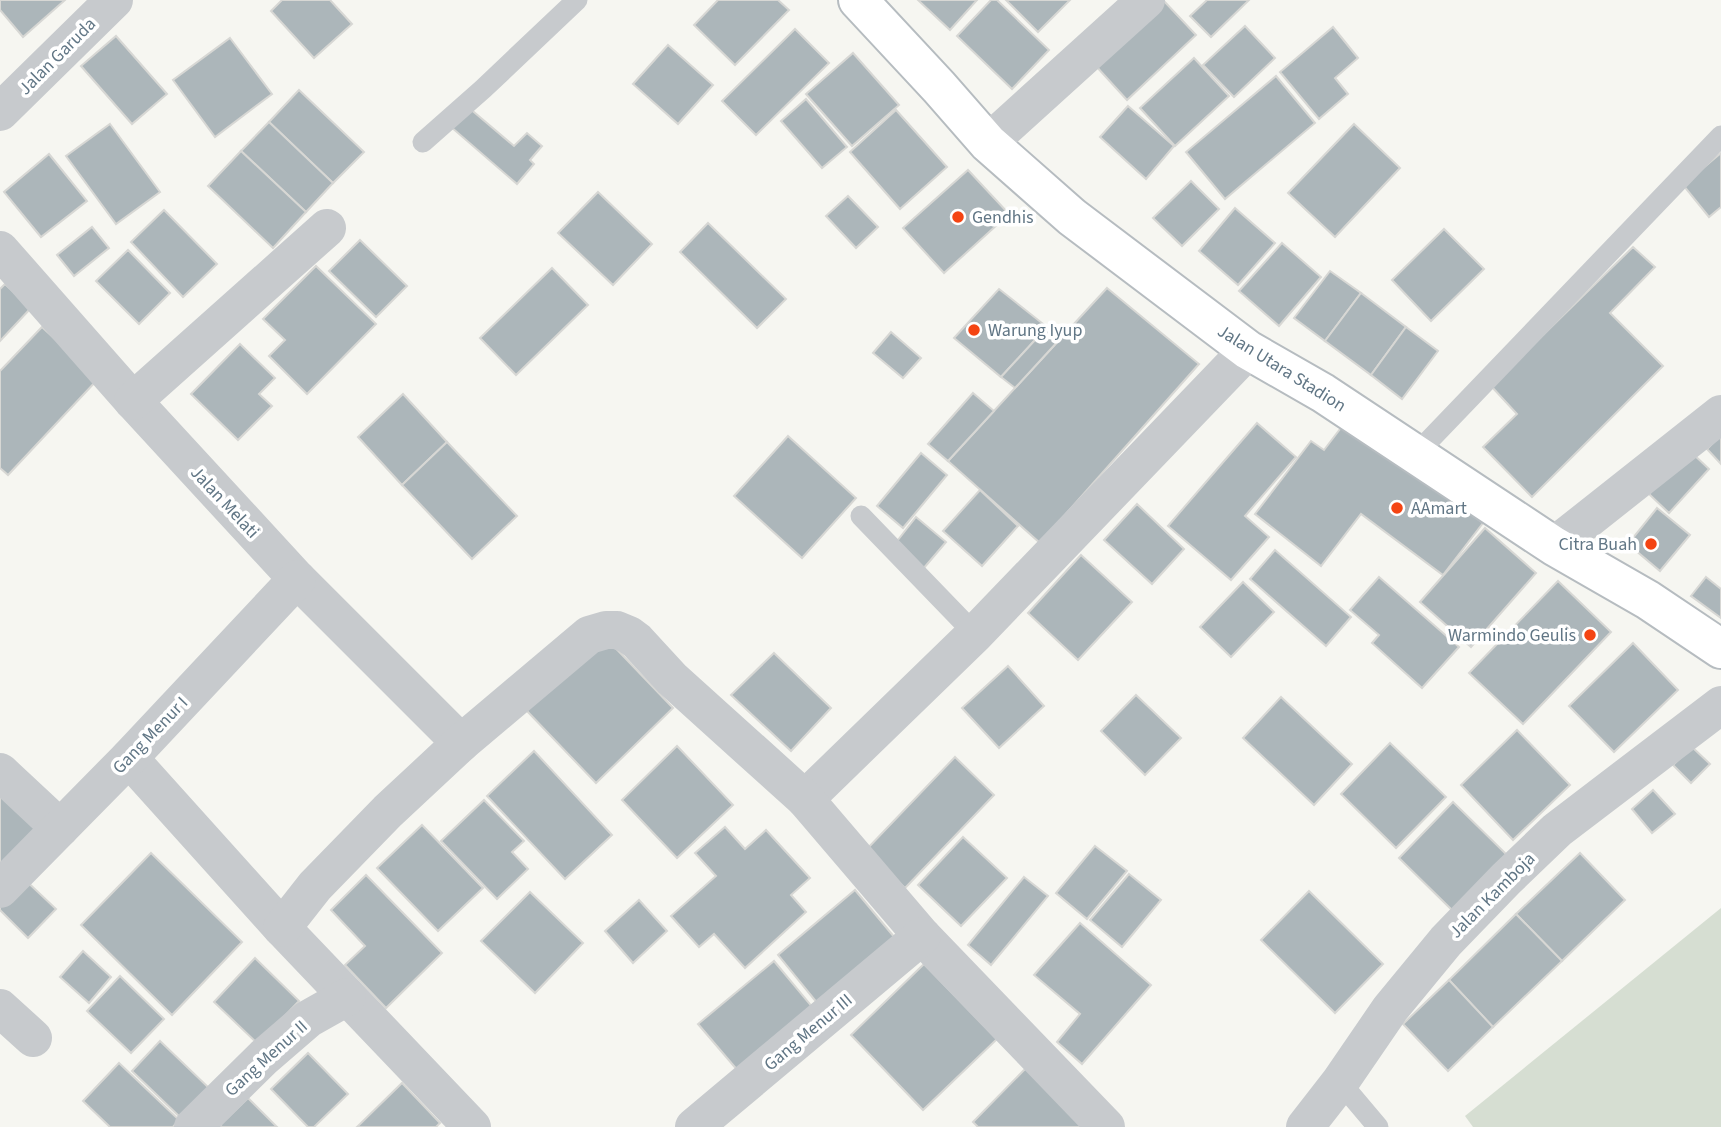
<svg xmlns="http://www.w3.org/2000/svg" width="1721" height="1127" viewBox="0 0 1721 1127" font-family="'Source Sans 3',sans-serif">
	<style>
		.green { fill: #d6ded2 }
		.building { fill: #acb6ba; stroke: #d7d7d4; stroke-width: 2 }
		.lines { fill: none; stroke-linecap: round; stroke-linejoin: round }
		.secondary-casing { stroke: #b6bcc0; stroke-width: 42 }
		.lane { stroke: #c7cacd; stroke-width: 21 }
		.street { stroke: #c7cacd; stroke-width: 38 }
		.secondary { stroke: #fff; stroke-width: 38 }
		.poi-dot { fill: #f44413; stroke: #fff; stroke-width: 2.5 }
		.labels { text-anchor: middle; stroke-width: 7; stroke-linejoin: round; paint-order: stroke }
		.street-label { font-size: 18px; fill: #617685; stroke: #fff }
		.poi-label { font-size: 18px; fill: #617685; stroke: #fff; text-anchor: start }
	</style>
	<rect width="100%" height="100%" fill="#f6f6f1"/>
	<!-- green -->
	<path class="green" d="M 1721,908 L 1721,1127 L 1473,1127 L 1465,1116 Z"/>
	<!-- building -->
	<g class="building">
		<path d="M 0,0 L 65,0 L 23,37 L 0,10 Z"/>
		<path d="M 282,0 L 330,0 L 352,24 L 314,58 L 271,11 Z"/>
		<path d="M 718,0 L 778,0 L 789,10 L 735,65 L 694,25 Z"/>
		<path d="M 918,0 L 977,0 L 950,30 Z"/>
		<path d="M 991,0 L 997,0 L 1049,50 L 1012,89 L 957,36 Z"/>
		<path d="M 1006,0 L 1070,0 L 1038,32 Z"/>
		<path d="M 1163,0 L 1196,35 L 1127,100 L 1095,65 Z"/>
		<path d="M 1207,0 L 1249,0 L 1211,37 L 1190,16 Z"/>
		<path d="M 1245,26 L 1275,58 L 1234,97 L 1203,65 Z"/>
		<path d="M 1333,27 L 1358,58 L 1335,78 L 1348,94 L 1319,119 L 1280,72 Z"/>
		<path d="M 795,29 L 829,63 L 756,135 L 722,101 Z"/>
		<path d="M 116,36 L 167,94 L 132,124 L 81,66 Z"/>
		<path d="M 230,38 L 272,94 L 215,137 L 173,80 Z"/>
		<path d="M 668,45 L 713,85 L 678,124 L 633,84 Z"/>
		<path d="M 853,53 L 899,105 L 852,146 L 806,94 Z"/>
		<path d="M 1194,58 L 1229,96 L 1175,146 L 1140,108 Z"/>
		<path d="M 1276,76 L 1315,123 L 1225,199 L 1186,152 Z"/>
		<path d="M 299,90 L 364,152 L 333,183 L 269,122 Z"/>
		<path d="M 806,99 L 847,147 L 822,168 L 781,121 Z"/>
		<path d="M 1128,106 L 1174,146 L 1146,179 L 1100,137 Z"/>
		<path d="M 468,107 L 514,146 L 527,133 L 542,146 L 530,160 L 534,164 L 517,184 L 451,127 Z"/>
		<path d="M 896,110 L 947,167 L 900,209 L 850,152 Z"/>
		<path d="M 269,122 L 333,183 L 306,212 L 241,151 Z"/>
		<path d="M 110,124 L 160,192 L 116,224 L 66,156 Z"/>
		<path d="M 1354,124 L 1400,168 L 1335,237 L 1288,193 Z"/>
		<path d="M 241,151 L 306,212 L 273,248 L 208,186 Z"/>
		<path d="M 1721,153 L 1721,207 L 1709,217 L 1683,185 Z"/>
		<path d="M 49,154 L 87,201 L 41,237 L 4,192 Z"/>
		<path d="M 968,170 L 1009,214 L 944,273 L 903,228 Z"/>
		<path d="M 1191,181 L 1219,209 L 1182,246 L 1153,218 Z"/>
		<path d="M 598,192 L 652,244 L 613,285 L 558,233 Z"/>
		<path d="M 848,196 L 878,227 L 856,248 L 826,216 Z"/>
		<path d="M 1235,208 L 1275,243 L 1238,285 L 1199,251 Z"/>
		<path d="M 164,210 L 217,264 L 183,297 L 131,242 Z"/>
		<path d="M 708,223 L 786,299 L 757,328 L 680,252 Z"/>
		<path d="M 92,227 L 109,248 L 74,276 L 57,255 Z"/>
		<path d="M 1444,229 L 1484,269 L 1431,321 L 1392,280 Z"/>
		<path d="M 360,240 L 407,286 L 376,317 L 329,271 Z"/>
		<path d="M 1282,243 L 1321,277 L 1279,326 L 1239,291 Z"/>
		<path d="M 1633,247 L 1655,267 L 1610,313 L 1663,366 L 1532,497 L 1483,447 L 1517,414 L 1491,386 Z"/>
		<path d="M 128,250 L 170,293 L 139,324 L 96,281 Z"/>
		<path d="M 316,266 L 376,324 L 307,394 L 269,356 L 285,340 L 263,319 Z"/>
		<path d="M 552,268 L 588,305 L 516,375 L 480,338 Z"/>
		<path d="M 1330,271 L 1361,293 L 1325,341 L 1294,318 Z"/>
		<path d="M 5,284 L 31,308 L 0,341 L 0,289 Z"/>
		<path d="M 1107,288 L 1199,364 L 1040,543 L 948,461 Z"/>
		<path d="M 999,289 L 1047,327 L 1001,377 L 954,338 Z"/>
		<path d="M 1361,293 L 1406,327 L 1371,375 L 1325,341 Z"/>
		<path d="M 42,327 L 98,379 L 8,475 L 0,468 L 0,371 Z"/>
		<path d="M 1047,327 L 1060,339 L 1015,388 L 1001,377 Z"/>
		<path d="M 1406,327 L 1438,351 L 1402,399 L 1371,375 Z"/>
		<path d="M 891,332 L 921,358 L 903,378 L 873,353 Z"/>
		<path d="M 240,344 L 275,378 L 259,394 L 272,406 L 238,440 L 191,394 Z"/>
		<path d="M 973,393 L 994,411 L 948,461 L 928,444 Z"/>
		<path d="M 403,394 L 447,442 L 402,485 L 358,437 Z"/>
		<path d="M 1347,420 L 1483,523 L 1443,575 L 1361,514 L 1321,566 L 1255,514 L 1311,441 L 1324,450 Z"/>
		<path d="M 1257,423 L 1296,457 L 1245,516 L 1269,537 L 1231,580 L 1168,526 Z"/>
		<path d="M 1721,435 L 1721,464 L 1707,449 Z"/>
		<path d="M 788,436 L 856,498 L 802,558 L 734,496 Z"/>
		<path d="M 447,442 L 517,516 L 472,559 L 402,485 Z"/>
		<path d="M 1690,451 L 1709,469 L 1669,513 L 1649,494 Z"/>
		<path d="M 921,453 L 947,475 L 903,528 L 877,506 Z"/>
		<path d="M 980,490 L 1018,526 L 982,566 L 943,531 Z"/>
		<path d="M 1137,504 L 1184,549 L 1152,584 L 1104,540 Z"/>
		<path d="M 1657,508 L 1690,535 L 1660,571 L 1628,544 Z"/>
		<path d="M 916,517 L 946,542 L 923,569 L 894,545 Z"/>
		<path d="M 1485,528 L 1536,573 L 1471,647 L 1420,602 Z"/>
		<path d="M 1275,550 L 1351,617 L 1326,646 L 1250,579 Z"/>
		<path d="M 1081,555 L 1132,602 L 1078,660 L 1028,613 Z"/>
		<path d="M 1379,577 L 1459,647 L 1422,688 L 1372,643 L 1379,635 L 1350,610 Z"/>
		<path d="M 1706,577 L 1721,589 L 1721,618 L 1691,596 Z"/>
		<path d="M 1558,581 L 1611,632 L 1523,724 L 1469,673 Z"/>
		<path d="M 1243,582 L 1274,612 L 1231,657 L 1200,627 Z"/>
		<path d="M 604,636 L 673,708 L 596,783 L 526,710 Z"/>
		<path d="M 1633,643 L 1678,690 L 1614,752 L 1569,706 Z"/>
		<path d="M 774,653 L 831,708 L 791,751 L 731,695 Z"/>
		<path d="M 1008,666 L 1044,706 L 999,748 L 962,708 Z"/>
		<path d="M 1136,695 L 1181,738 L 1145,775 L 1101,731 Z"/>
		<path d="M 1281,697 L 1352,764 L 1314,805 L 1243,738 Z"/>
		<path d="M 1517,730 L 1570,785 L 1513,840 L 1461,785 Z"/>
		<path d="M 1390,743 L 1446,797 L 1396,848 L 1341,794 Z"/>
		<path d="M 677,746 L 733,805 L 677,858 L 622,800 Z"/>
		<path d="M 1692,747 L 1710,764 L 1691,783 L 1673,765 Z"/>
		<path d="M 534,751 L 612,835 L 565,879 L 487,796 Z"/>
		<path d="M 955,757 L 994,795 L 905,888 L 865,851 Z"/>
		<path d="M 1653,790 L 1675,814 L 1652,833 L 1632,809 Z"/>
		<path d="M 0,794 L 39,824 L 0,872 Z"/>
		<path d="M 484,800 L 524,841 L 512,852 L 528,869 L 497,899 L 441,841 Z"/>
		<path d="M 1453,802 L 1507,855 L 1453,911 L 1399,858 Z"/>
		<path d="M 422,825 L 483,888 L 438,931 L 377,868 Z"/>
		<path d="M 725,827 L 745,849 L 766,830 L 810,878 L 791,895 L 806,912 L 745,968 L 714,934 L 699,947 L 671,916 L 716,876 L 695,853 Z"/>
		<path d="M 963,837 L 1007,878 L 961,926 L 918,885 Z"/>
		<path d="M 1095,846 L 1127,871 L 1087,919 L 1056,893 Z"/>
		<path d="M 151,853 L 242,942 L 172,1015 L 81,925 Z"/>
		<path d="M 1580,853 L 1625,900 L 1562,961 L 1516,914 Z"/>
		<path d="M 1129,874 L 1161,900 L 1122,947 L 1090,920 Z"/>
		<path d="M 366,875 L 442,953 L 386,1008 L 345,965 L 365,946 L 331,910 Z"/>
		<path d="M 21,876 L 56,909 L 28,938 L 0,910 L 0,897 Z"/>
		<path d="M 1024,877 L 1048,896 L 991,965 L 968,945 Z"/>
		<path d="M 855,890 L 895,938 L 818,1004 L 778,955 Z"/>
		<path d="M 1309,891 L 1383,964 L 1335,1013 L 1261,940 Z"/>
		<path d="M 530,892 L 583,943 L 535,993 L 481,941 Z"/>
		<path d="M 639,900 L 667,931 L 633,963 L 605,931 Z"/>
		<path d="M 1516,914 L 1562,961 L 1493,1027 L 1449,980 Z"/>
		<path d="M 1080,923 L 1151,985 L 1082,1064 L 1057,1042 L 1080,1014 L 1034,975 Z"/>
		<path d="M 83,951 L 111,977 L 89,1003 L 60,977 Z"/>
		<path d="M 255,958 L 299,1001 L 258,1044 L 214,1002 Z"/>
		<path d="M 774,961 L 814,1009 L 739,1072 L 698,1024 Z"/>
		<path d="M 924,964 L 997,1039 L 923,1110 L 851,1035 Z"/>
		<path d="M 120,976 L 164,1019 L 131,1053 L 87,1011 Z"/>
		<path d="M 1449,980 L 1493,1027 L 1448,1071 L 1403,1024 Z"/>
		<path d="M 160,1041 L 210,1089 L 182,1119 L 132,1071 Z"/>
		<path d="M 308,1053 L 348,1094 L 314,1127 L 308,1127 L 271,1089 Z"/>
		<path d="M 119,1063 L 179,1120 L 173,1127 L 110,1127 L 83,1101 Z"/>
		<path d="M 1027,1067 L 1088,1127 L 978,1127 L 973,1122 Z"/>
		<path d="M 402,1083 L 440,1123 L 436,1127 L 357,1127 Z"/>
		<path d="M 248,1098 L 277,1127 L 222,1127 L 220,1125 Z"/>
	</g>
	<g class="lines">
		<defs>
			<path id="secondary" d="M 858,0 L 939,87 L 988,143 L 1072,217 L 1248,350 L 1323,393 L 1554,546 L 1648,600 L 1721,649"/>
		</defs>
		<!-- secondary casing -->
		<use href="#secondary" class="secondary-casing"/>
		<!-- lane -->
		<g class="lane">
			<path d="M 423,142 L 483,89 L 577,0"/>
			<path d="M 1416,454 L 1721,136"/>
			<path d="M 861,516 L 975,634"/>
			<path d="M 1340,1082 L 1378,1127"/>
		</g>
		<!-- street -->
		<g class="street">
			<path d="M 0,112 L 114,0"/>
			<path d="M 988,143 L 1146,0"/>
			<path d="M 0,250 L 133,401 L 297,579 L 461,743"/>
			<path d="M 133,401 L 327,228"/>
			<path d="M 1554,546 L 1721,414"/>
			<path d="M 129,758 L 282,928 L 472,1127"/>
			<path d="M 0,772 L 60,828"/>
			<path d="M 805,799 L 975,634 L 1248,350"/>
			<path d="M 0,889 L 129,758 L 297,579"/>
			<path d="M 282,928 L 315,886 L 388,811 L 461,743 L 589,635 L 606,630 L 617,630 L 629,635 L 637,641 L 672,679 L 805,799 L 922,936 L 1106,1127"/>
			<path d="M 0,1008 L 33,1038"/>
			<path d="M 193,1127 L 264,1057 L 308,1019 L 347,997"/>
			<path d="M 694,1127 L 922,936"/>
			<path d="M 1305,1127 L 1340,1082 L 1390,1009 L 1446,941 L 1506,879 L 1557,830 L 1721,705"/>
		</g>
		<!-- secondary -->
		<use href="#secondary" class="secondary"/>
	</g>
	<!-- markers -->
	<g class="poi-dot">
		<circle cx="958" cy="217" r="7"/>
		<circle cx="974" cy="330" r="7"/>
		<circle cx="1397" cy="508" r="7"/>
		<circle cx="1651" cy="544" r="7"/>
		<circle cx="1590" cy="635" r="7"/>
	</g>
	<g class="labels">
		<!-- street labels -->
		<g class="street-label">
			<text transform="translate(57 56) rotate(-45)" y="6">Jalan Garuda</text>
			<text transform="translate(1282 368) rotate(32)" y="6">Jalan Utara Stadion</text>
			<text transform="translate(225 502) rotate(47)" y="6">Jalan Melati</text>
			<text transform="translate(150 735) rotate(-46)" y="6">Gang Menur I</text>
			<text transform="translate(1492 895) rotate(-45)" y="6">Jalan Kamboja</text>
			<text transform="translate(808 1032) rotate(-40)" y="6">Gang Menur III</text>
			<text transform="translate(266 1058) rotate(-42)" y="6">Gang Menur II</text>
		</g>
		<!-- poi labels -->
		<g class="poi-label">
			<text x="972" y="223">Gendhis</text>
			<text x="988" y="336">Warung Iyup</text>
			<text x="1411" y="514">AAmart</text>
			<text x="1637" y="550" text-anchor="end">Citra Buah</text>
			<text x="1576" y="641" text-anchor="end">Warmindo Geulis</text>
		</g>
	</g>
</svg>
